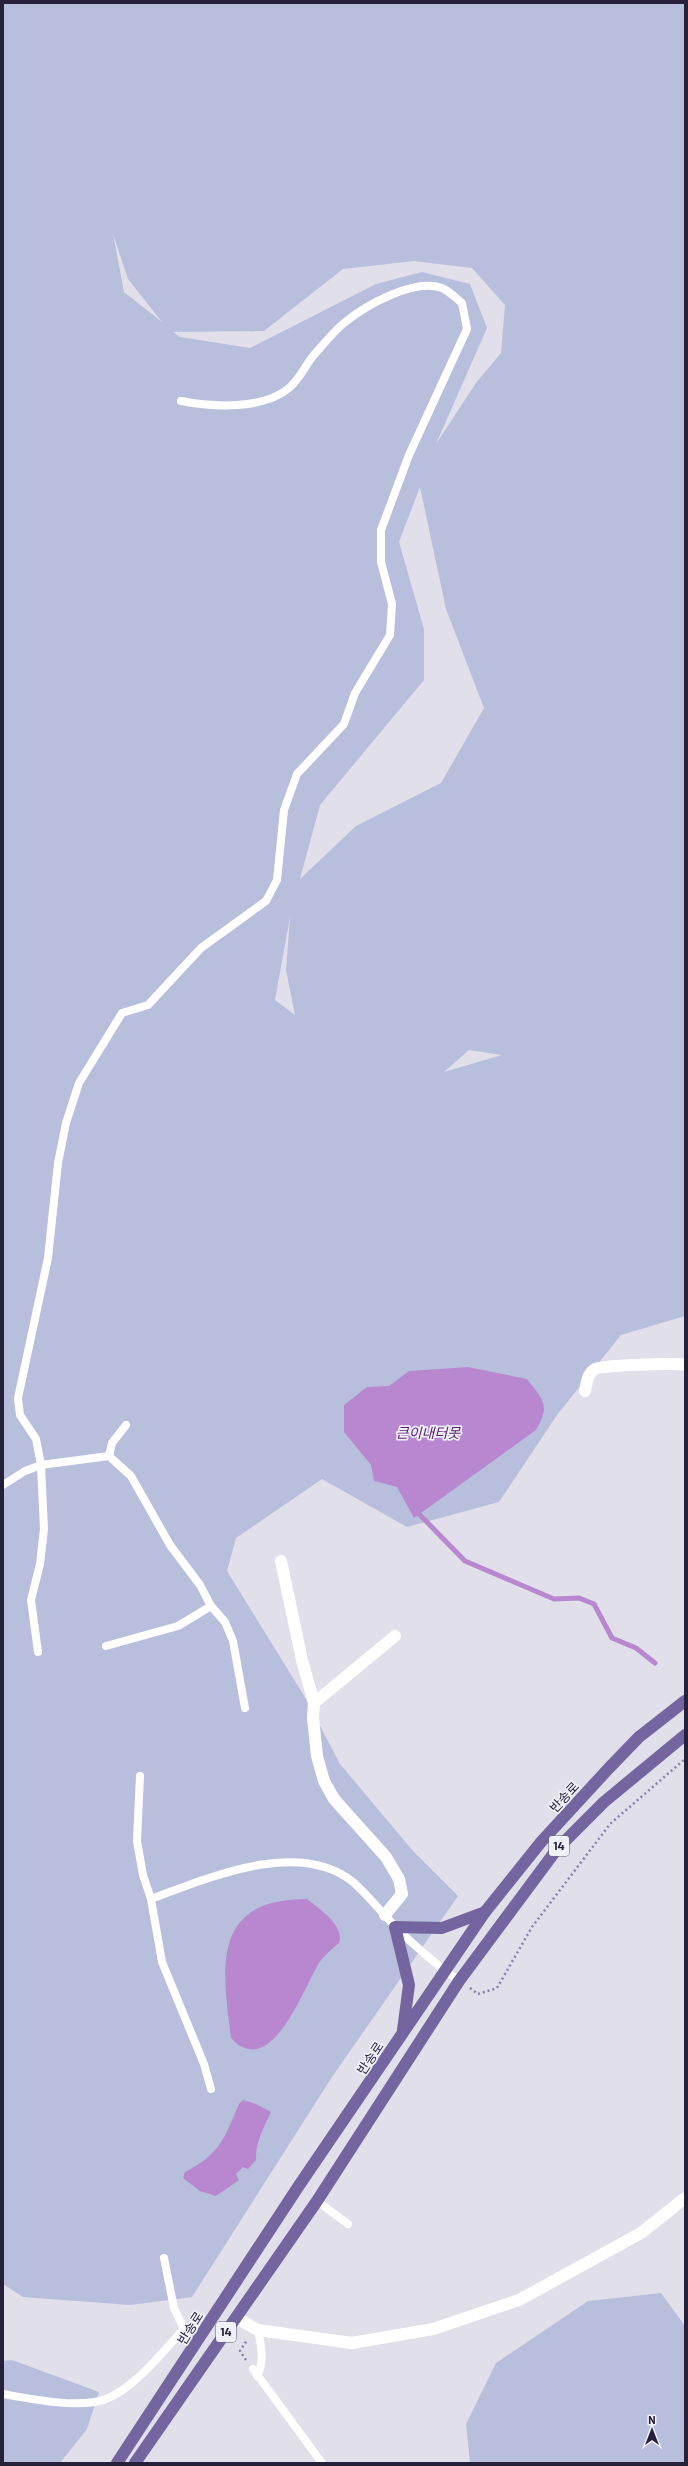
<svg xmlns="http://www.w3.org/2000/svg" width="688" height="2466" viewBox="0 0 688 2466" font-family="Barlow,'Noto Sans KR',sans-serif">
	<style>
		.green { fill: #b8bfdc; fill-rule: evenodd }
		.water { fill: #b887d0 }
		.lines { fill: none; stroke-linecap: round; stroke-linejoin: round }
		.stream { stroke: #b887d0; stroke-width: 5 }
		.path { stroke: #8980ae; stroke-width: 2.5; stroke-dasharray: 2 3; stroke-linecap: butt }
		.lane { stroke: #fff; stroke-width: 8 }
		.street { stroke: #fff; stroke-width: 12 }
		.primary { stroke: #7464a0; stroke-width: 12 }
		.labels { text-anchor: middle; stroke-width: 3.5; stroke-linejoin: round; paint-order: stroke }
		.shield { fill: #f0f0f7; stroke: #635e73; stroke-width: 1 }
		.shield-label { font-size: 12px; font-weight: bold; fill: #27203a }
		.street-label { font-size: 13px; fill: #27203a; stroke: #f0f0f7 }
		.water-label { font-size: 14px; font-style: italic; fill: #591c75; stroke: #f0f0f7 }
	</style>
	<rect width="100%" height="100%" fill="#e0dfea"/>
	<!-- green -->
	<g class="green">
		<path d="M 3,3 L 685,3 L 685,1316 L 621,1335 L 557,1415 L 499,1502 L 407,1527 L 322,1479 L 236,1538 L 227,1571 L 306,1699 L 340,1764 L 413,1851 L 458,1896 L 332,2077 L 192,2297 L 130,2305 L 23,2297 L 3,2284 ZM 113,234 L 128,279 L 162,322 L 124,292 ZM 414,261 L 472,268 L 505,305 L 501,353 L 476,383 L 436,444 L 487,328 L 470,284 L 422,272 L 376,284 L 250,348 L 180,337 L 173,332 L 264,331 L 343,269 ZM 420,487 L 446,609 L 484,708 L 441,783 L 356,826 L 300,879 L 320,805 L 424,680 L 424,629 L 399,542 ZM 290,917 L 286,970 L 295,1015 L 275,1000 ZM 469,1050 L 502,1055 L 444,1072 Z"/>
		<path d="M 661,2293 L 685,2326 L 685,2463 L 470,2463 L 466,2424 L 496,2363 L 588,2301 Z"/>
		<path d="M 12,2360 L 99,2392 L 87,2429 L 60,2463 L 3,2463 L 3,2361 Z"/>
	</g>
	<!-- water -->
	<g class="water">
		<path d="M 468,1367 L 527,1379 C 543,1400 551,1405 536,1430 L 414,1518 L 397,1487 L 374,1481 L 371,1465 L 344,1432 L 344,1405 L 367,1387 L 389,1386 L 409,1371 Z"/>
		<path d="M 307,1899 C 319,1909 345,1925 339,1943 C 333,1948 326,1954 321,1960 C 305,1983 272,2083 231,2038 C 222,1967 211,1899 307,1899 Z"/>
		<path d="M 243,2100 L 256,2104 L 271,2112 C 264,2127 255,2143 256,2160 L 248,2169 L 243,2167 L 236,2174 L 239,2180 L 216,2196 L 200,2191 L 183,2178 L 185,2172 C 220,2154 224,2139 239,2104 Z"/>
	</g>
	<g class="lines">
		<!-- stream -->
		<path class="stream" d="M 419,1514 L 465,1561 L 554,1599 L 579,1598 L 594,1604 L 612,1638 L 636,1648 L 655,1663"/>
		<!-- path -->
		<g class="path">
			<path d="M 470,1988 L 478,1994 L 497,1988 L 532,1927 L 610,1824 L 685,1759"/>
			<path d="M 246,2360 L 240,2351 L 247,2340"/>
		</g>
		<!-- lane -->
		<g class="lane">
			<path d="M 109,1456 L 112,1443 L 126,1425"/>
			<path d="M 3,1485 L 25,1471 L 41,1465 L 109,1456 L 131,1476 L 170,1545 L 200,1585 L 211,1606 L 225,1622 L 233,1641 L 245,1708"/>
			<path d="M 106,1646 L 178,1626 L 211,1606"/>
			<path d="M 38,1652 L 31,1600 L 40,1564 L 44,1529 L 41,1465 L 36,1439 L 20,1415 L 18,1398 L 48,1258 L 58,1163 L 66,1123 L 79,1083 L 122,1013 L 148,1005 L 201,948 L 266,901 L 277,880 L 284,810 L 297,774 L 344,724 L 355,693 L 390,635 L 392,604 L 381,562 L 381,530 L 409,455 L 467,329 L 462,303 C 456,298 449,291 442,288 C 414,278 366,305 344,323 C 333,332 323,345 313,356 C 305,366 299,380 289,388 C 263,410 212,407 181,401"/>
			<path d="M 140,1776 L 137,1841 L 143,1875 L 151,1899 C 208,1878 299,1838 353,1882 C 368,1895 381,1912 395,1926 C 414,1946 437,1965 459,1981"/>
			<path d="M 151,1899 L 162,1962 L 204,2064 L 211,2089"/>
			<path d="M 317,2201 L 348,2224"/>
			<path d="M 164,2258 L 174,2308 L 184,2329"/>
			<path d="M 253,2369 L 322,2463"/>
			<path d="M 257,2376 C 265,2362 261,2345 258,2330"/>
			<path d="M 3,2394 C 30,2399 80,2409 106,2399 C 135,2388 163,2351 184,2329 L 206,2328"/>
		</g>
		<!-- street -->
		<g class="street">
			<path d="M 585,1391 C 587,1382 587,1374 595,1369 C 600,1365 675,1363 685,1365"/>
			<path d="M 281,1561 L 302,1660 L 314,1703 L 313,1718 L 317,1756 L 324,1781 L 334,1799 L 386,1857 L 399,1879 L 402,1894 L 385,1915"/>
			<path d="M 314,1703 L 395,1636"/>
			<path d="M 236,2318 L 258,2330 L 352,2343 L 433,2329 L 519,2300 L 641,2233 L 685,2198"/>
		</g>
		<!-- primary -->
		<g class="primary">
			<path d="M 403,2030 L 409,1985 L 395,1927 L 442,1928 L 485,1912"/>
			<path d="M 117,2463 L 298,2187 L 485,1912 L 541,1842 L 609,1768 L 639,1737 L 685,1701"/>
			<path d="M 135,2463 L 317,2201 L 459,1981 L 557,1849 L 604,1802 L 685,1735"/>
		</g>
	</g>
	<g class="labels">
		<!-- shield labels -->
		<g class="shield">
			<rect x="549" y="1836" width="20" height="20" rx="3"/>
			<rect x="216" y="2322" width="20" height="20" rx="3"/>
		</g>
		<g class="shield-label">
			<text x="559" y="1850">14</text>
			<text x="226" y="2336">14</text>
		</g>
		<!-- street labels -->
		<g class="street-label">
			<text transform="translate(564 1797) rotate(-47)" y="5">반송로</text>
			<text transform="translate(370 2058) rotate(-56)" y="5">반송로</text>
			<text transform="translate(190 2328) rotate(-58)" y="5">반송로</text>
		</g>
		<!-- water labels -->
		<g class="water-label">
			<text x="428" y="1438">큰이내터못</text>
		</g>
	</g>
	<!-- border -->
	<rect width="688" height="2466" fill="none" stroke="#27203a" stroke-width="8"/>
	<!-- north arrow -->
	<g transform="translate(652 2430)" stroke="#f0f0f7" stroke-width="3" paint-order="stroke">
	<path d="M0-3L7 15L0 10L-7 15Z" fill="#27203a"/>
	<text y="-6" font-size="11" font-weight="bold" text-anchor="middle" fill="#27203a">N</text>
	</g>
</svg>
